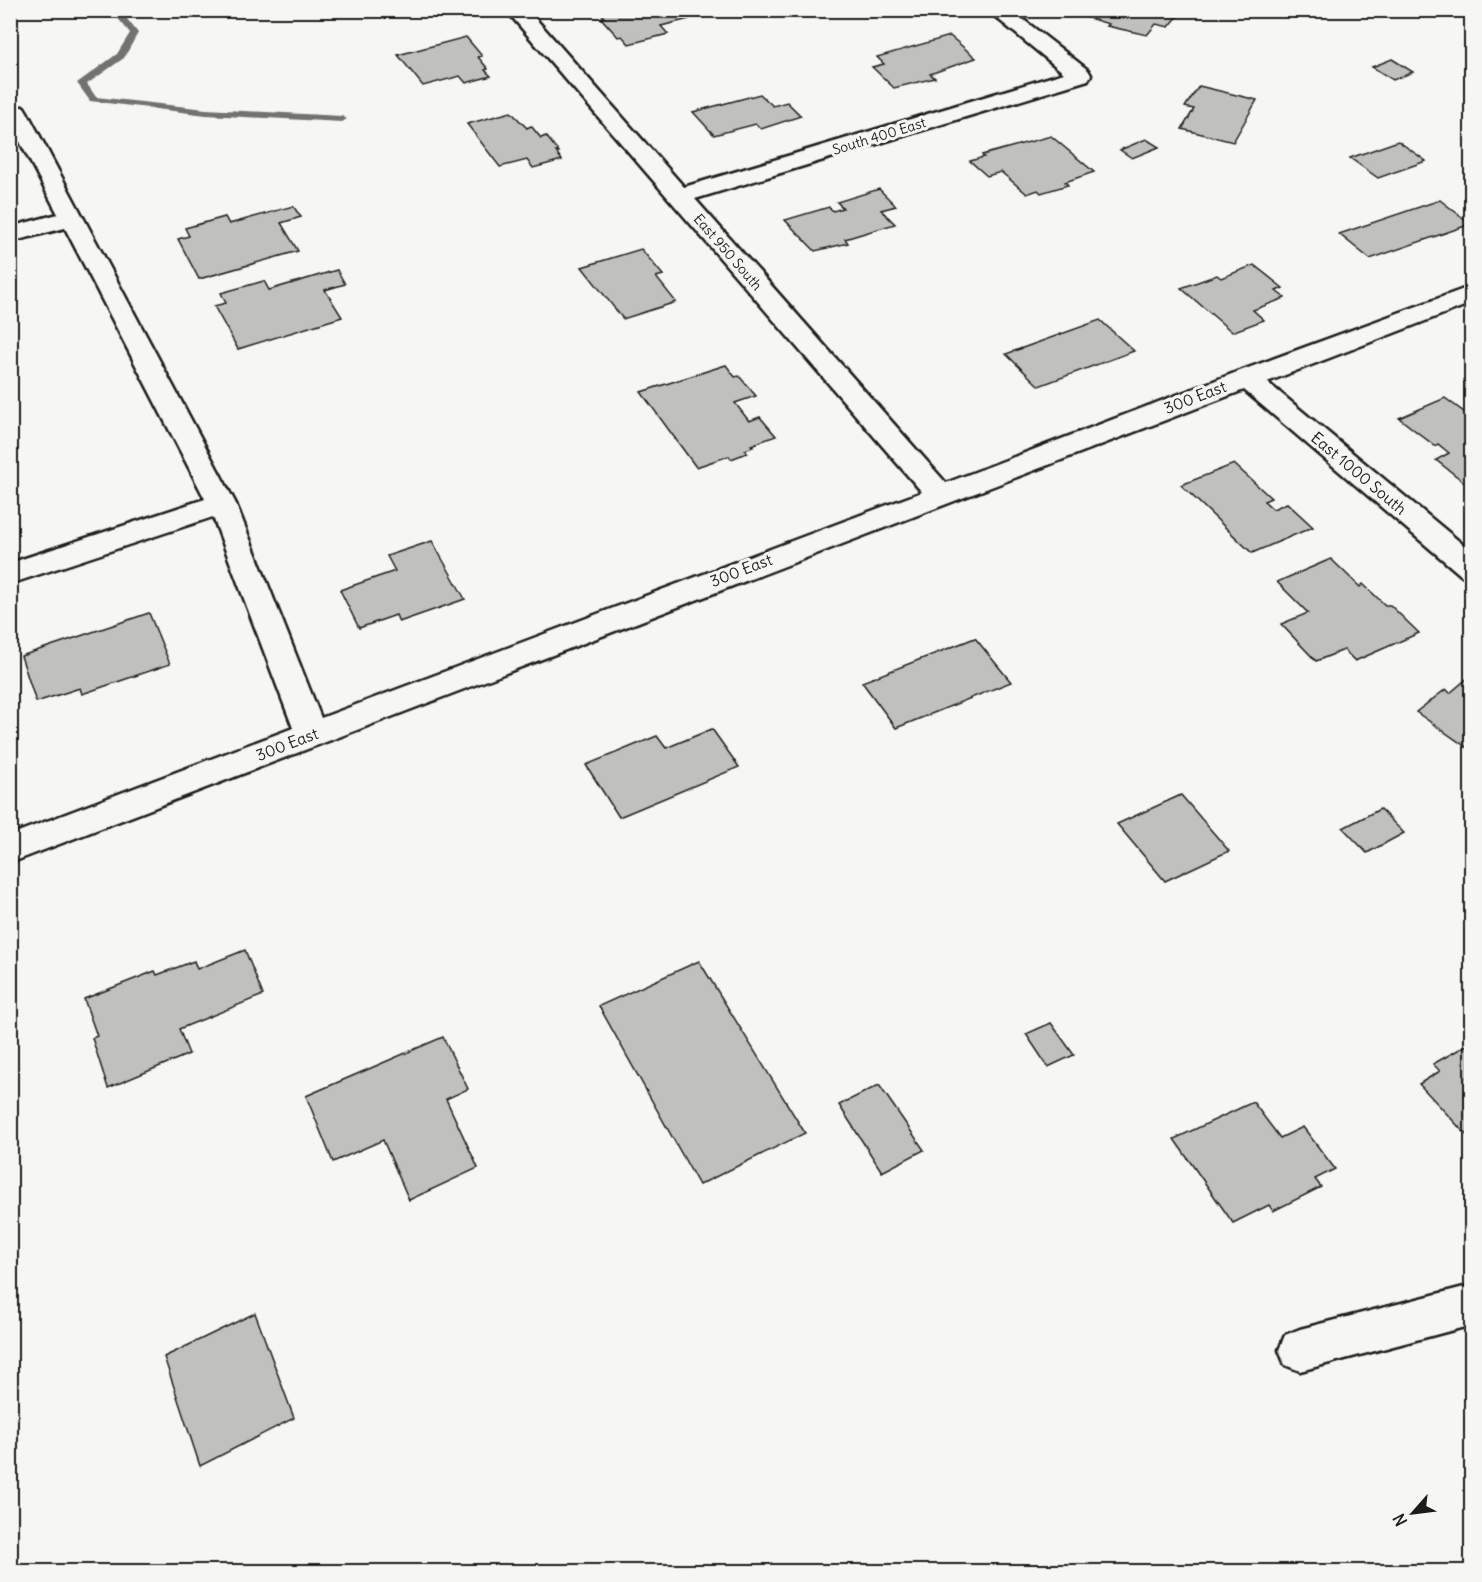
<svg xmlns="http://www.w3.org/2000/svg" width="1482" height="1582" viewBox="0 0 1482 1582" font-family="Delius,sans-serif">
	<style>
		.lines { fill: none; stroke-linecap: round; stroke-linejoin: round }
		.stream { fill: #727271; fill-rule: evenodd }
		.building { fill: #c0c0bd; stroke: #1c1c1c; stroke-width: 1.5 }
		.street-casing { stroke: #1c1c1c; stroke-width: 5 }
		.street { fill: #f6f6f2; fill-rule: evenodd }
		.labels { text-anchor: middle; stroke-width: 6; stroke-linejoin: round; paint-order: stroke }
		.far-street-label { font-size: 14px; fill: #1c1c1c; stroke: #f6f6f2 }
		.street-label { font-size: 16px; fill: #1c1c1c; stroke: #f6f6f2 }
	</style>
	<rect width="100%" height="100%" fill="#f6f6f2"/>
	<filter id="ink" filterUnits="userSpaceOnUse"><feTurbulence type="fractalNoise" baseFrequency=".0167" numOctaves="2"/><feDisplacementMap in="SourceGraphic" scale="12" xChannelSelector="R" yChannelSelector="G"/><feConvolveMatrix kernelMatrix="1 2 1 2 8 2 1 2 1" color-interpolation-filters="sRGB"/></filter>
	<g filter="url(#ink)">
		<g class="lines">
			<!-- stream -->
			<path class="stream" d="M 111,10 L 120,10 L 138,33 L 124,58 L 87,84 L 96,97 L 206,109 L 342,116 L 347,119 L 342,122 L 206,115 L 90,101 L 77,83 L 117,54 L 130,33 Z"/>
		</g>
		<!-- building -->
		<g class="building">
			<path d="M 598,10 L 681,10 L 689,19 L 661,26 L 668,34 L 629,44 L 622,36 L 618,37 L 601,18 L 604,17 Z"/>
			<path d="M 1086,10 L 1183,10 L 1169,27 L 1156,24 L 1147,35 L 1107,26 L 1109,24 L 1082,16 Z"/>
			<path d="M 950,36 L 976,58 L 930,74 L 935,78 L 894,88 L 872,67 L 884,64 L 877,57 Z"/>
			<path d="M 466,37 L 482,56 L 478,57 L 488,69 L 485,70 L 491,76 L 466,83 L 460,76 L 423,86 L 398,55 Z"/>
			<path d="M 1392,59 L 1413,72 L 1393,80 L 1372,67 Z"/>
			<path d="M 1199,86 L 1257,100 L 1233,142 L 1182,129 L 1194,109 L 1185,107 Z"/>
			<path d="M 760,94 L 773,106 L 787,102 L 801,116 L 761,129 L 756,124 L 714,135 L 693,112 Z"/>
			<path d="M 511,112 L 527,128 L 531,126 L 541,138 L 546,136 L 559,152 L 556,152 L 562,160 L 533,168 L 527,160 L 500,167 L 467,124 Z"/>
			<path d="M 1051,136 L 1094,172 L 1065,182 L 1068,185 L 1041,193 L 1038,190 L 1027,194 L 1001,172 L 987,176 L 970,161 L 984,157 L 982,155 Z"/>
			<path d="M 1146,139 L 1159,147 L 1132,158 L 1120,150 Z"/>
			<path d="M 1398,141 L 1426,161 L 1378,178 L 1350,158 Z"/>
			<path d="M 879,189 L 896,206 L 881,210 L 895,224 L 845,239 L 848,243 L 815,251 L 785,220 L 829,207 L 833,211 L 843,208 L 837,202 Z"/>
			<path d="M 1440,200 L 1471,224 L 1370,259 L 1339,234 Z"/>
			<path d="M 293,206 L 301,217 L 281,223 L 298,251 L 199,279 L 178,239 L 189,236 L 185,228 L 225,217 L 229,224 Z"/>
			<path d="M 641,249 L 663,275 L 656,277 L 676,302 L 623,319 L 582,267 Z"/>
			<path d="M 1254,265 L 1283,288 L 1276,291 L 1285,298 L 1253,310 L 1264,320 L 1232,332 L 1181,288 L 1217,275 L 1221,278 Z"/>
			<path d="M 337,270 L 345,284 L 325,290 L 342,317 L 238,349 L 214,306 L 226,303 L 221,293 L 264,281 L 269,290 Z"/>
			<path d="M 1100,320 L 1134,351 L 1039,386 L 1006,354 Z"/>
			<path d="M 726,365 L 735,377 L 739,376 L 756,396 L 735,403 L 749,421 L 760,417 L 776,436 L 751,445 L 753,447 L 745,450 L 747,453 L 731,459 L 729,456 L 696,467 L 641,392 Z"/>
			<path d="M 1445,398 L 1472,418 L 1472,479 L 1464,482 L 1436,460 L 1449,453 L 1438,444 L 1435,446 L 1399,418 Z"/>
			<path d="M 1234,464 L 1271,498 L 1264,501 L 1273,509 L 1287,503 L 1313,527 L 1252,553 L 1181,485 Z"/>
			<path d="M 432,541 L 465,599 L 399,622 L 396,615 L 359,628 L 340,590 L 395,571 L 387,556 Z"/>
			<path d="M 1331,559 L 1360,587 L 1363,584 L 1385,605 L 1390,605 L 1419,633 L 1355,661 L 1344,650 L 1316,661 L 1281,624 L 1308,613 L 1277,582 Z"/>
			<path d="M 149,613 L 170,664 L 82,694 L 80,688 L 36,702 L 21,656 Z"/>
			<path d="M 975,638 L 1011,682 L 896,728 L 862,682 Z"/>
			<path d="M 1469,677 L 1472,679 L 1472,751 L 1416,712 L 1446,689 L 1450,693 Z"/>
			<path d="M 712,729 L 739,767 L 619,817 L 586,765 L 657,736 L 666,748 Z"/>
			<path d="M 1181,795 L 1229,851 L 1165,881 L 1117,824 Z"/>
			<path d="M 1380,809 L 1404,833 L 1367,853 L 1343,828 Z"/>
			<path d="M 245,950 L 263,995 L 179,1029 L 189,1054 L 108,1088 L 92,1038 L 97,1036 L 84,999 L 155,971 L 157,975 L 194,961 L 197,969 Z"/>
			<path d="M 699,961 L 805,1133 L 699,1185 L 599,1006 Z"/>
			<path d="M 1051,1023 L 1074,1055 L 1048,1067 L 1026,1034 Z"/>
			<path d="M 443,1037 L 468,1089 L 446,1099 L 478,1168 L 409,1200 L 383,1140 L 333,1162 L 306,1096 Z"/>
			<path d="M 1472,1042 L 1472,1141 L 1419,1084 L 1440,1071 L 1433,1064 Z"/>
			<path d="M 879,1085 L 924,1150 L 882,1172 L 839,1105 Z"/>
			<path d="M 1253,1102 L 1280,1138 L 1303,1127 L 1335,1169 L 1315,1179 L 1321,1187 L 1273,1211 L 1269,1205 L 1233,1223 L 1174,1139 Z"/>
			<path d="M 255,1313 L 294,1418 L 200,1466 L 164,1357 Z"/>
		</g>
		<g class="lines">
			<defs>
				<g id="street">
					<path d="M 506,10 L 528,10 L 684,187 L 1064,73 L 987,10 L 1011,10 L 1088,70 L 1091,75 L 1088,80 L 695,199 L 946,483 L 1237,372 L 1472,286 L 1472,303 L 1267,382 L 1472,552 L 1472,579 L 1462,576 L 1244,390 L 10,863 L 10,835 L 293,728 L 213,517 L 10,584 L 10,563 L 205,499 L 65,228 L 10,242 L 10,227 L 58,214 L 10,123 L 10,107 L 24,107 L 27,112 L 236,504 L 321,718 L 922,492 Z"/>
					<path d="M 1472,1285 L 1472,1325 L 1300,1371 L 1285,1365 L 1279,1350 L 1285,1335 L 1300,1329 Z"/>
				</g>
			</defs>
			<!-- street casing -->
			<use href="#street" class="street-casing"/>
			<!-- street -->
			<use href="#street" class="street"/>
		</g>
	</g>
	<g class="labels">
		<!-- far-street labels -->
		<g class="far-street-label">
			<text transform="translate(879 136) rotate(-17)" y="5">South 400 East</text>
			<text transform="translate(728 252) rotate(49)" y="5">East 950 South</text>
		</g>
		<!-- street labels -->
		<g class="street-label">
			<text transform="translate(1195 397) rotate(-21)" y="6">300 East</text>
			<text transform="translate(1359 473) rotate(40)" y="6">East 1000 South</text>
			<text transform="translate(741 570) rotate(-21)" y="6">300 East</text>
			<text transform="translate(287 744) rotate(-21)" y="6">300 East</text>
		</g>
	</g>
	<!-- margin -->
	<rect width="1482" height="1582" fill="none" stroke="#f6f6f2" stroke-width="36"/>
	<rect x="18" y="18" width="1446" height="1546" fill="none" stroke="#1c1c1c" stroke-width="2" filter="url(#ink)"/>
	<!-- north arrow -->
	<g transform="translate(1413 1513) rotate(242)" stroke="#f6f6f2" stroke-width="4.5" paint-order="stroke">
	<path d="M0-4.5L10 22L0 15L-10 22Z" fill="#1c1c1c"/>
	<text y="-9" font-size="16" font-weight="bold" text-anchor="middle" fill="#1c1c1c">N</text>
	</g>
</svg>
